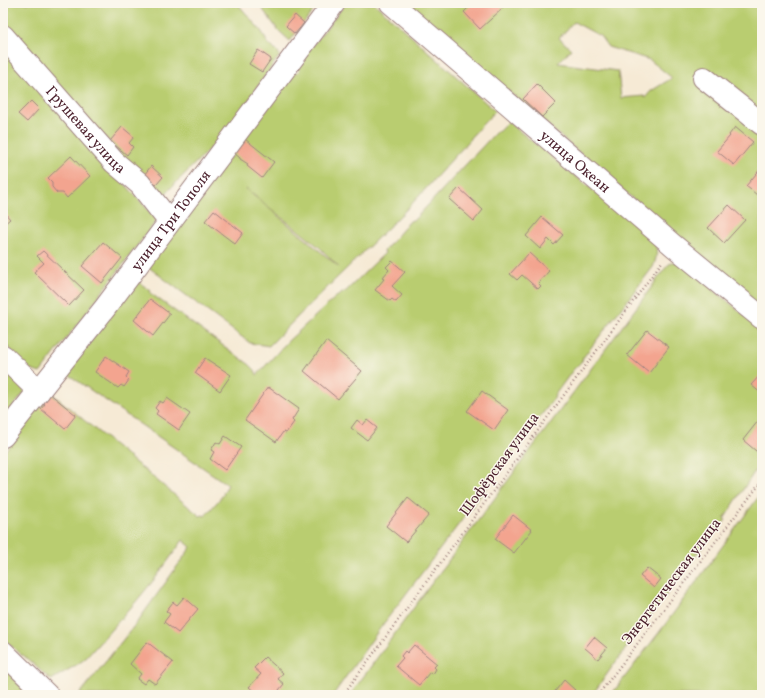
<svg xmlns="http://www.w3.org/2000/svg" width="765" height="698" viewBox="0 0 765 698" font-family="Vollkorn,serif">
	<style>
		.green { fill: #b9cd70; stroke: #82764e; fill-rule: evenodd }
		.building { fill: #f3a48f }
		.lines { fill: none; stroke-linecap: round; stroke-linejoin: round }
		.minor-casing { stroke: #a08480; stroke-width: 24 }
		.path { stroke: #a08480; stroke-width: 2.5; stroke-dasharray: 1 3; stroke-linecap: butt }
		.minor { stroke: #fff; stroke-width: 22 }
		.labels { text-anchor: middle; stroke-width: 3; stroke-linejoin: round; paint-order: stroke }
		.street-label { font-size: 15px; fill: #4a1f2b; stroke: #fbf7ec }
	</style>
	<rect width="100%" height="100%" fill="#fbf7ec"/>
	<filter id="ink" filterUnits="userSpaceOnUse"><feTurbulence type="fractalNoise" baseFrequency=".025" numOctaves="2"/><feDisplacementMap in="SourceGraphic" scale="8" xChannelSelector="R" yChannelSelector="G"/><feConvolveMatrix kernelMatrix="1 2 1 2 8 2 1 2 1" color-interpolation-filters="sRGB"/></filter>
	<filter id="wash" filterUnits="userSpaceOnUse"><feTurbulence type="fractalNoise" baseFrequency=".012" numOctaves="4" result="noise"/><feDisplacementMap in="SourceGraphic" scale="16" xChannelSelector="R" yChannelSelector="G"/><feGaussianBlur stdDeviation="0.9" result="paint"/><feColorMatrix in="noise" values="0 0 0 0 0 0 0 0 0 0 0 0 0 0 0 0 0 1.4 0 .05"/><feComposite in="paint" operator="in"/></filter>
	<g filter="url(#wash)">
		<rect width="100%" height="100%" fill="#f6ead5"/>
		<!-- green -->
		<g class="green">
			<path d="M 3,3 L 237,3 L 262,32 L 267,42 L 280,55 L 258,86 L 231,127 L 161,198 L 42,69 L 3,24 Z"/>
			<path d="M 258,3 L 319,3 L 290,41 L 278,30 Z"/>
			<path d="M 346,3 L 374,3 L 495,111 L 470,138 L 469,141 C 446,165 425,191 401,215 C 357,259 312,301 269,346 L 250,343 L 147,266 L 295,72 L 297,73 L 300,70 L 296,67 ZM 246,189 L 319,247 L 339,267 Z"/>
			<path d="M 406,3 L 762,3 L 762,310 ZM 574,22 L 600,36 L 608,47 L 650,60 L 672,78 L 651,91 L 645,98 L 644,96 L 621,98 L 618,71 L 558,63 L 571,49 L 559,38 Z"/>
			<path d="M 3,47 L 157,220 L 40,373 L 31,370 L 3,343 Z"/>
			<path d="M 508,122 L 654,239 C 658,249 657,258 653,267 L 582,359 L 583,360 L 573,370 L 554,396 L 555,397 L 381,627 L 333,695 L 79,695 L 138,621 L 191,547 L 183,540 L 157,576 L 134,604 L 86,658 L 78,664 L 51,680 L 23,655 L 21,655 L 3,638 L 3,454 L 50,392 L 200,516 L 203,515 L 205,516 L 224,494 L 223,493 L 228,485 L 66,373 L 137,281 L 151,291 L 150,293 L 250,365 L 255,370 L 257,375 L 288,341 L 336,297 L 346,291 L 385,253 L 384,251 L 410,221 L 415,219 L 497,131 L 498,132 Z"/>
			<path d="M 672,262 L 679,262 L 762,329 L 762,462 L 755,471 L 724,519 L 726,520 C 706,541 689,564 672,587 C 645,623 618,658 592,695 L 350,695 C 454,551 562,409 667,266 Z"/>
			<path d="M 3,366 L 25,392 L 3,419 Z"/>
			<path d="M 762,492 L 762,695 L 611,695 L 664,626 Z"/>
			<path d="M 3,666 L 34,695 L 3,695 Z"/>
		</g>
		<g id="blocks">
			<!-- building -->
			<g class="building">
				<path d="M 473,3 L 499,3 L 503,8 L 480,29 L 464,12 Z"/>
				<path d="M 295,15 L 304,23 L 295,34 L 286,26 Z"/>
				<path d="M 258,50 L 271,59 L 262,72 L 249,64 Z"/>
				<path d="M 537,84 L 556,103 L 542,117 L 523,99 Z"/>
				<path d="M 31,101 L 39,109 L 27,122 L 18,114 Z"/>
				<path d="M 122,127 L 134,137 L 129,143 L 133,147 L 127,155 L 110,141 Z"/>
				<path d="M 735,127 L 753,142 L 734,165 L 717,151 L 730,136 L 729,135 Z"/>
				<path d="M 245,139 L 274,162 L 262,178 L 247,166 L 248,164 L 240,159 L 240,158 L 234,153 Z"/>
				<path d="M 71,156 L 90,176 L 67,198 L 63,193 L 57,193 L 52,187 L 52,182 L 48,178 Z"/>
				<path d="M 151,166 L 163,177 L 156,185 L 144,175 Z"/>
				<path d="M 762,167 L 762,199 L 746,186 Z"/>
				<path d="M 459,188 L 483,210 L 474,221 L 449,199 Z"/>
				<path d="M 729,205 L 745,220 L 724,243 L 708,228 Z"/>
				<path d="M 214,210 L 243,233 L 235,244 L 205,221 Z"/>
				<path d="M 3,211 L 10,219 L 3,225 Z"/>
				<path d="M 542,217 L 563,235 L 554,245 L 548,239 L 540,249 L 526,236 Z"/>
				<path d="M 103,242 L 122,258 L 102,283 L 82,266 Z"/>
				<path d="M 43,251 L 84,290 L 69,306 L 34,272 L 44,263 L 37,256 Z"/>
				<path d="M 529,253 L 549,271 L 538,283 L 541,286 L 538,289 L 522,275 L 517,280 L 510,274 Z"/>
				<path d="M 392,261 L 405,272 L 392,286 L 402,295 L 396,302 L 392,299 L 390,301 L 375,290 L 384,279 L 382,278 L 389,270 L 386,267 Z"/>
				<path d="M 150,299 L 170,314 L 153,336 L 134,320 Z"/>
				<path d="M 647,330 L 669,347 L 649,373 L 627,355 Z"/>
				<path d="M 326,341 L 362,371 L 338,399 L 304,371 Z"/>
				<path d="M 106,356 L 129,372 L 126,377 L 129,380 L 124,387 L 121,385 L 118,388 L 95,372 Z"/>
				<path d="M 205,358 L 231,375 L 220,391 L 195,373 Z"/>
				<path d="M 762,373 L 762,394 L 751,385 Z"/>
				<path d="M 268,387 L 299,409 L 292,420 L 294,422 L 286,433 L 283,432 L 276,442 L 245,420 Z"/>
				<path d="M 482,391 L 508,410 L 494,430 L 467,411 Z"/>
				<path d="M 49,393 L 76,415 L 65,429 L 41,409 L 45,404 L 42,402 Z"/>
				<path d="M 167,398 L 190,414 L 179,430 L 156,414 L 158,411 L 155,408 L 160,401 L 163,403 Z"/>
				<path d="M 762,416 L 762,456 L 743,440 Z"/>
				<path d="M 357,420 L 363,425 L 367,420 L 377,428 L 367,440 L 351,428 Z"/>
				<path d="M 225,436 L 241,447 L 225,470 L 210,459 L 214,452 L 211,450 L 216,442 L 220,444 Z"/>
				<path d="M 408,498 L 429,515 L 406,542 L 386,526 Z"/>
				<path d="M 513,515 L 532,530 L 514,553 L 495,539 Z"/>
				<path d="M 647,568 L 661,579 L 654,588 L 640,576 Z"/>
				<path d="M 184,597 L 198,609 L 178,633 L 164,622 L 170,614 L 166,611 L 173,602 L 177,605 Z"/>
				<path d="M 594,637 L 607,648 L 598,659 L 585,648 Z"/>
				<path d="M 147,642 L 173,662 L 155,684 L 148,679 L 144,684 L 137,679 L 141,674 L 130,664 Z"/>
				<path d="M 414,645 L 437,664 L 434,667 L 436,669 L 433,674 L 430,672 L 419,685 L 396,666 L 403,658 L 401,656 L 405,651 L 407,653 Z"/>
				<path d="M 265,657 L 283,673 L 278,679 L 284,684 L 279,690 L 281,695 L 258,695 L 249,687 L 261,674 L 254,668 Z"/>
				<path d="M 564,680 L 575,690 L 571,695 L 552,695 Z"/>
			</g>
		</g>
	</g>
	<g filter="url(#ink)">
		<use href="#blocks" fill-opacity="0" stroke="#a08480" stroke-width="1"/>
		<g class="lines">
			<defs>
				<g id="minor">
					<path id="s1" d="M 391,3 L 674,246 L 762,318"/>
					<path id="s2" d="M 3,36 L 114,162 L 140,184 L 169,221"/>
					<path d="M 704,78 L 762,124"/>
					<path d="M 3,356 L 39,391"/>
					<path id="s3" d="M 3,436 L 105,308 L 334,3"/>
					<path d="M 3,652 L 47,695"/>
				</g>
			</defs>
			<!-- minor casing -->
			<use href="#minor" class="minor-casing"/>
			<!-- path -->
			<g class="path">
				<path d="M 343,695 L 662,262"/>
				<path d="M 598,695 L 762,481"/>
			</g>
			<!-- minor -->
			<use href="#minor" class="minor"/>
		</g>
	</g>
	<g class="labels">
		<!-- street labels -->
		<g class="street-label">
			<text dy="5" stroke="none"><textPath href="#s2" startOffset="125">Грушевая улица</textPath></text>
			<text dy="5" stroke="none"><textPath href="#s1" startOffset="243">улица Океан</textPath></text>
			<text dy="5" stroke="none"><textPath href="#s3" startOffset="273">улица Три Тополя</textPath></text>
			<text transform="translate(499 464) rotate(-54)" y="5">Шофёрская улица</text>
			<text transform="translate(671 581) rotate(-53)" y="5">Энергетическая улица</text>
		</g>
	</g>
	<!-- margin -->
	<rect width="765" height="698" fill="none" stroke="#fbf7ec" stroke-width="16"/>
</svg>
